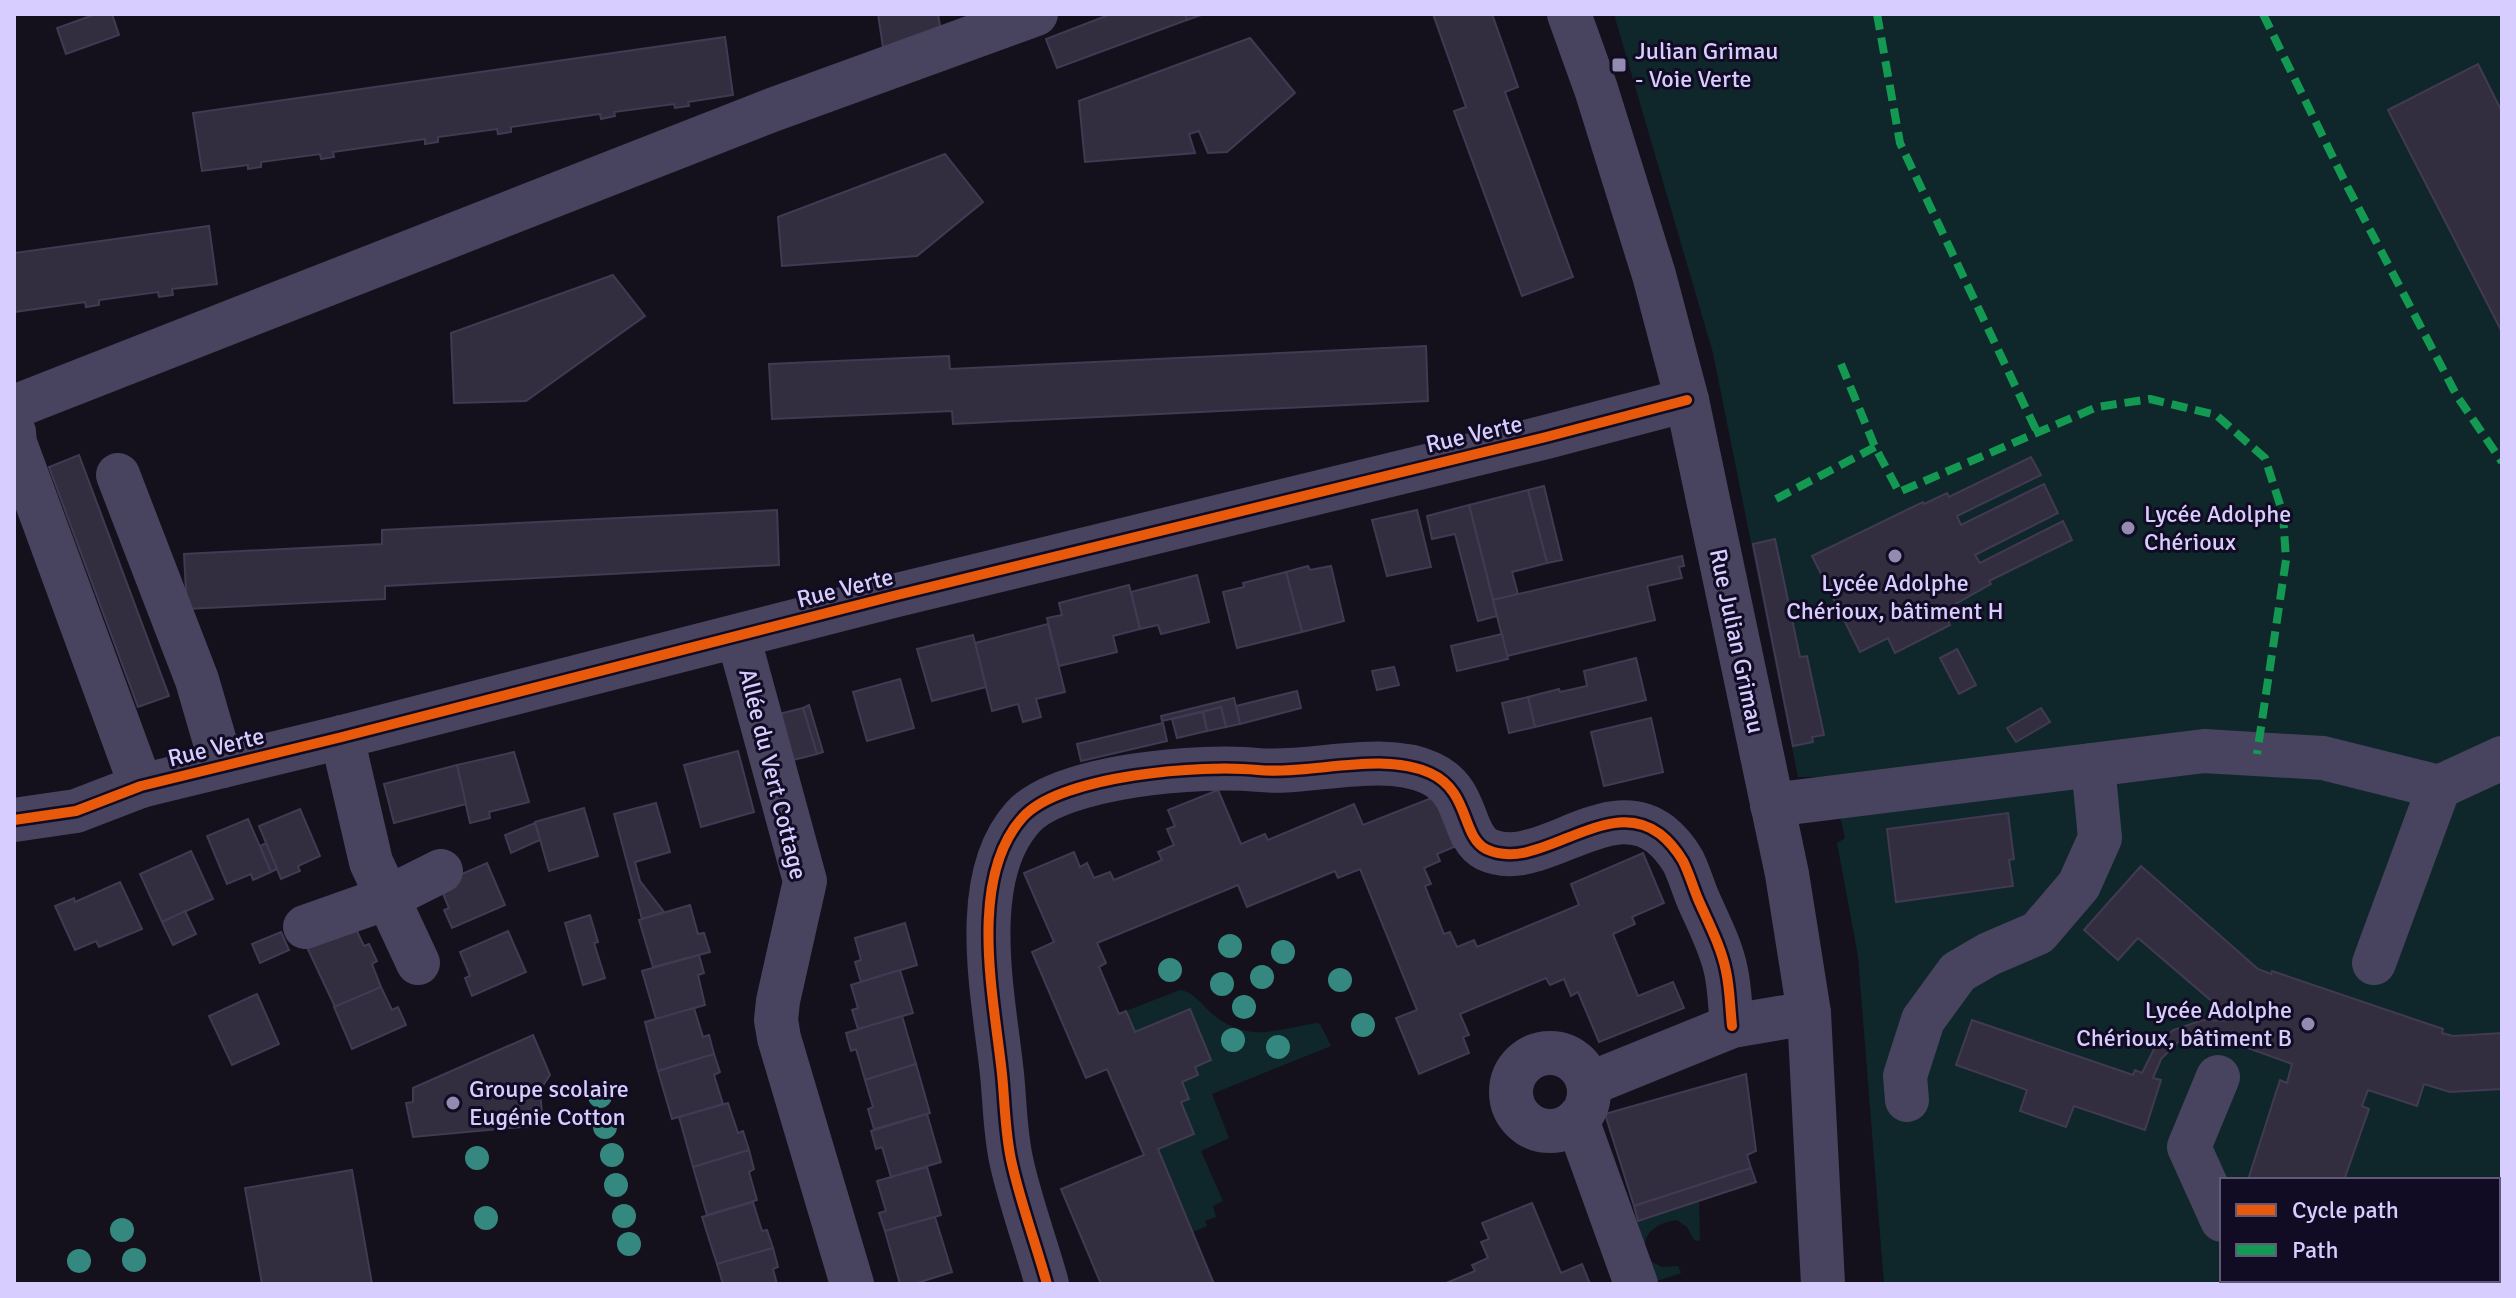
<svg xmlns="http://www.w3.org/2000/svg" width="2516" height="1298" viewBox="0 0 2516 1298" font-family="Signika,sans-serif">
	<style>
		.green { fill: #0f272b; fill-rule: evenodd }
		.building { fill: #322e40; stroke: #413a52; stroke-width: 2 }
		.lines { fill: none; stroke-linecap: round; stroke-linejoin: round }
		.minor { stroke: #48445f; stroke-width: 44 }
		.quiet { stroke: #139951; stroke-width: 8; stroke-dasharray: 16 8; stroke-linecap: butt }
		.cycleway-casing { stroke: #110b23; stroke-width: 15 }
		.cycleway { stroke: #e8590c; stroke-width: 10 }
		.tree { fill: #34887f }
		.poi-dot { fill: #938bb0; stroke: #110b23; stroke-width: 3 }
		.labels { text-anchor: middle; stroke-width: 6; stroke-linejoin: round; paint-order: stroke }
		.poi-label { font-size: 24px; fill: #d7cdff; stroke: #110b23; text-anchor: start }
		.street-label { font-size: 24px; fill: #d7cdff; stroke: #110b23 }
	</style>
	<rect width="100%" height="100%" fill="#14111d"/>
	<!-- green -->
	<g class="green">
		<path d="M 1614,14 L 2502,14 L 2502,1284 L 1884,1284 L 1858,956 L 1837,843 L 1845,838 L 1831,777 L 1798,777 L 1713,353 ZM 2222,1180 L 2498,1180 L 2498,1280 L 2222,1280 Z"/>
		<path d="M 1180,990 C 1194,992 1200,1003 1210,1012 C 1247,1044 1273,1030 1317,1023 L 1320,1024 L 1331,1046 L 1212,1094 L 1229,1138 L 1201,1151 L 1223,1201 L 1213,1206 L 1216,1217 L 1205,1221 L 1207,1226 L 1193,1232 L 1158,1149 L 1194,1134 L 1181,1102 L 1189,1099 L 1182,1082 L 1198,1075 L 1195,1067 L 1135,1032 L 1126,1011 Z"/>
		<path d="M 1699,1201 L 1700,1241 L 1694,1240 L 1687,1227 L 1677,1220 C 1654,1223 1636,1237 1650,1261 L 1662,1267 L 1678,1266 L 1681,1273 L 1648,1284 L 1629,1224 Z"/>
	</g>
	<!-- building -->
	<g class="building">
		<path d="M 96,14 L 112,14 L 119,35 L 66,54 L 57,28 Z"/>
		<path d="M 878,14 L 938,14 L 942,38 L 883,47 Z"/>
		<path d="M 1111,14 L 1185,14 L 1187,20 L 1057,68 L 1046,39 Z"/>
		<path d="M 1185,14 L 1204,14 L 1187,20 Z"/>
		<path d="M 1433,14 L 1492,14 L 1518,87 L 1505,92 L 1573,277 L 1522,296 L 1454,111 L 1466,107 Z"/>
		<path d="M 725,37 L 733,95 L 688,102 L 689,106 L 675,108 L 674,104 L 614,112 L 615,116 L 601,119 L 600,114 L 511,127 L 511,132 L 498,134 L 497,129 L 438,137 L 438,142 L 425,144 L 425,139 L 333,152 L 334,157 L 321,159 L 320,154 L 261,162 L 261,167 L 248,169 L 248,165 L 202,171 L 193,113 Z"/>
		<path d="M 1250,38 L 1295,93 L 1227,152 L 1208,153 L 1199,131 L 1189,134 L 1195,153 L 1085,162 L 1079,101 Z"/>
		<path d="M 2478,64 L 2502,112 L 2502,332 L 2388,110 Z"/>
		<path d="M 945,154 L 983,202 L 917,256 L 782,266 L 778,217 Z"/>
		<path d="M 209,226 L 217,284 L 172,289 L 173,295 L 159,297 L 158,292 L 99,300 L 99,305 L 86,307 L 85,302 L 14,312 L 14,253 Z"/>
		<path d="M 613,275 L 645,316 L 526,401 L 454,403 L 451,333 Z"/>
		<path d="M 1426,346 L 1428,401 L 953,424 L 952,411 L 772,419 L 769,364 L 949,356 L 950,369 Z"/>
		<path d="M 79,455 L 169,696 L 138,707 L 49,467 Z"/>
		<path d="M 2031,457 L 2041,475 L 1957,516 L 1961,525 L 2044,484 L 2058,513 L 1975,555 L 1980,563 L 2063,521 L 2072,540 L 1989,581 L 1991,584 L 1943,611 L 1950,625 L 1895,653 L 1888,638 L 1860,652 L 1812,556 L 1923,502 L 1924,504 L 1947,493 L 1949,497 Z"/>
		<path d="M 1544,486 L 1562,560 L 1547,563 L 1528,490 Z"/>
		<path d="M 1528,490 L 1547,563 L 1512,572 L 1518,594 L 1493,600 L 1469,505 Z"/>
		<path d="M 1469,505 L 1497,616 L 1478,621 L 1455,534 L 1432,539 L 1427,516 Z"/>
		<path d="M 777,510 L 779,565 L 385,586 L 385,599 L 187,609 L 184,554 L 382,544 L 382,530 Z"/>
		<path d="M 1417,510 L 1431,567 L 1387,576 L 1372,520 Z"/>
		<path d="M 1775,539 L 1800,657 L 1807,656 L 1824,735 L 1812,737 L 1813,742 L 1793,746 L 1753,544 Z"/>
		<path d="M 1682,556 L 1684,566 L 1679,567 L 1682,578 L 1647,586 L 1655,620 L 1507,656 L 1493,600 Z"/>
		<path d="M 1308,566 L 1310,570 L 1331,566 L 1344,621 L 1302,632 L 1286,572 Z"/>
		<path d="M 1286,572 L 1302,632 L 1237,648 L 1223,592 L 1244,587 L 1243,583 Z"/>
		<path d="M 1197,575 L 1209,622 L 1161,634 L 1158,625 L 1140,629 L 1131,592 Z"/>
		<path d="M 1129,585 L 1140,629 L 1113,636 L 1117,652 L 1059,666 L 1047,618 L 1062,615 L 1059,603 Z"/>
		<path d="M 1048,624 L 1065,692 L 1036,699 L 1041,717 L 1023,722 L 1018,704 L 992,711 L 975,643 Z"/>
		<path d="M 1502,634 L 1508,659 L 1457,671 L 1451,646 Z"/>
		<path d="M 973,635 L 986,687 L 932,701 L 917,649 Z"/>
		<path d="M 1957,649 L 1976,685 L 1959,694 L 1940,658 Z"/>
		<path d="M 1636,658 L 1646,700 L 1535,727 L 1528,697 L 1559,689 L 1560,692 L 1587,686 L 1584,671 Z"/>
		<path d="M 1394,667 L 1399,685 L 1377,690 L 1372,671 Z"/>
		<path d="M 900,679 L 914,728 L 867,741 L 853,692 Z"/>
		<path d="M 1297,691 L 1301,708 L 1240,724 L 1236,706 Z"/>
		<path d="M 1528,697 L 1535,727 L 1509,733 L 1502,703 Z"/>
		<path d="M 1234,698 L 1240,724 L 1226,727 L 1221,707 L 1162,721 L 1161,716 Z"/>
		<path d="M 809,705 L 823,752 L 817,754 L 803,708 Z"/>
		<path d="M 1221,707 L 1226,727 L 1207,731 L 1203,712 Z"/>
		<path d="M 803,708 L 817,754 L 793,760 L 779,714 Z"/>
		<path d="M 2041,708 L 2050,722 L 2016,742 L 2007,728 Z"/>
		<path d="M 1203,712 L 1207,731 L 1177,738 L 1172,719 Z"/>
		<path d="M 1651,718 L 1663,772 L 1604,786 L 1591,732 Z"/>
		<path d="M 1163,723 L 1167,741 L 1081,761 L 1077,744 Z"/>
		<path d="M 738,751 L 754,812 L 701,827 L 684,765 Z"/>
		<path d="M 514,752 L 529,802 L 489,812 L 490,818 L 470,823 L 457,765 Z"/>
		<path d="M 457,765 L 466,804 L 394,823 L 384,784 Z"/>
		<path d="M 1218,790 L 1241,844 L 1265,834 L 1268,840 L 1354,804 L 1363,825 L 1434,797 L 1454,847 L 1437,854 L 1440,861 L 1424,868 L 1431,884 L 1425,886 L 1444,934 L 1450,932 L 1457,947 L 1474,940 L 1477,947 L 1579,905 L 1571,884 L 1643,853 L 1664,903 L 1632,917 L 1635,924 L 1613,934 L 1638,996 L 1673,982 L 1684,1008 L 1599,1042 L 1578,992 L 1571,996 L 1564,979 L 1550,985 L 1546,978 L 1460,1014 L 1469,1035 L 1463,1037 L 1469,1053 L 1419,1074 L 1396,1018 L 1417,1010 L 1360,869 L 1338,878 L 1335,871 L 1247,907 L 1238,885 L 1097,943 L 1106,963 L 1099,967 L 1119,1014 L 1126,1011 L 1135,1032 L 1190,1009 L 1211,1060 L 1195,1067 L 1198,1075 L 1182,1082 L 1189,1099 L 1181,1102 L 1194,1134 L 1158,1149 L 1214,1284 L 1101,1284 L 1061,1189 L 1144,1155 L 1107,1069 L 1086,1078 L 1032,952 L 1054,942 L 1024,873 L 1074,852 L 1080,867 L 1087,863 L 1094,878 L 1110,872 L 1114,880 L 1162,860 L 1158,852 L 1174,845 L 1167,829 L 1175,826 L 1168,810 Z"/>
		<path d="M 656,803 L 670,852 L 635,862 L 640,881 L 664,912 L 642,919 L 614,814 Z"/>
		<path d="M 584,808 L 598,856 L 549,871 L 535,822 Z"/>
		<path d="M 300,809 L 320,856 L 298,866 L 300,871 L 281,879 L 259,826 Z"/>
		<path d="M 2008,813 L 2014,859 L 2009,860 L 2013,886 L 1896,902 L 1887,829 Z"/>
		<path d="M 248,819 L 271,872 L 253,880 L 251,874 L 227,884 L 207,836 Z"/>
		<path d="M 535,823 L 540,840 L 511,853 L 505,835 Z"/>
		<path d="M 266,843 L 277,869 L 271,872 L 260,846 Z"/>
		<path d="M 191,851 L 213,899 L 162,922 L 140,874 Z"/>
		<path d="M 487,863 L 505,905 L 452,928 L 444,910 L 449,908 L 439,884 Z"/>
		<path d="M 2141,866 L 2258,969 L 2271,974 L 2272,971 L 2443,1029 L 2442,1033 L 2453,1036 L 2502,1033 L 2502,1089 L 2450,1092 L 2424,1084 L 2417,1106 L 2368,1090 L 2362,1106 L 2369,1109 L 2344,1180 L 2248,1180 L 2280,1080 L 2287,1083 L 2292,1064 L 2220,1038 L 2220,1031 L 2188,1036 L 2178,1042 L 2161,1059 L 2153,1078 L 2161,1080 L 2145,1130 L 2074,1106 L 2066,1127 L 2020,1111 L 2027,1090 L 1956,1065 L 1972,1020 L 2133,1075 L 2135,1070 L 2142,1073 L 2154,1049 L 2173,1030 L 2203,1020 L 2225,1021 L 2229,1016 L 2138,938 L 2118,960 L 2084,930 Z"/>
		<path d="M 120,882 L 142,929 L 99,947 L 96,941 L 75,950 L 55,906 L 74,898 L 75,902 Z"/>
		<path d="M 690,905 L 698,934 L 704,933 L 710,952 L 653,967 L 639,920 Z"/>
		<path d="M 185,911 L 196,934 L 173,945 L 162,922 Z"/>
		<path d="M 590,915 L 598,942 L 594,943 L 605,978 L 583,985 L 565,923 Z"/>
		<path d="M 353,923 L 364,946 L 369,944 L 377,961 L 372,964 L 381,987 L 335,1007 L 305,943 Z"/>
		<path d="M 905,923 L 917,965 L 861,982 L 855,962 L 861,960 L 855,938 Z"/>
		<path d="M 508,931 L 526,972 L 472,996 L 465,978 L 470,976 L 460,952 Z"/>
		<path d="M 281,932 L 289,950 L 260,963 L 252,944 Z"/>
		<path d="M 699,955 L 704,973 L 698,975 L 705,1005 L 656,1019 L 642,971 Z"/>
		<path d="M 900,970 L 913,1013 L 858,1029 L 852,1010 L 858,1008 L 851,985 Z"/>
		<path d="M 381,987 L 392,1010 L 398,1007 L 406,1025 L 352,1049 L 334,1007 Z"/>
		<path d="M 257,994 L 279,1044 L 232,1065 L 209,1016 Z"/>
		<path d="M 694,1008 L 703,1037 L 709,1035 L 714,1054 L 658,1071 L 645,1022 Z"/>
		<path d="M 902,1016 L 916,1064 L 865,1080 L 856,1049 L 851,1051 L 846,1033 Z"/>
		<path d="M 533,1035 L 550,1075 L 540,1090 L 543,1125 L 413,1137 L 406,1103 L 413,1102 L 413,1088 Z"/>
		<path d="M 714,1054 L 720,1072 L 714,1075 L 723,1104 L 672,1119 L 658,1071 Z"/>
		<path d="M 916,1064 L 930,1113 L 874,1129 L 868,1109 L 873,1107 L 865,1080 Z"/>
		<path d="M 1746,1074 L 1756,1151 L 1747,1155 L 1751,1168 L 1634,1206 L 1605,1114 Z"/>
		<path d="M 728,1103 L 738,1133 L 743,1131 L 749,1150 L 693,1167 L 679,1117 Z"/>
		<path d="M 927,1114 L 941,1162 L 891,1177 L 882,1147 L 876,1149 L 871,1131 Z"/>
		<path d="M 749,1150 L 754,1169 L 749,1172 L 757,1200 L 707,1215 L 693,1167 Z"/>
		<path d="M 927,1167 L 941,1215 L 885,1231 L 879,1213 L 886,1211 L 877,1181 Z"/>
		<path d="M 1751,1168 L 1756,1182 L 1638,1221 L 1634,1206 Z"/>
		<path d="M 352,1170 L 372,1284 L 262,1284 L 245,1188 Z"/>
		<path d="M 753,1202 L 762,1231 L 767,1230 L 773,1248 L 717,1264 L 702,1217 Z"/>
		<path d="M 1532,1203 L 1561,1273 L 1582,1264 L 1590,1284 L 1444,1284 L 1475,1271 L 1472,1265 L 1488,1258 L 1481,1242 L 1489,1239 L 1482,1223 Z"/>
		<path d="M 935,1217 L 952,1272 L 914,1284 L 900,1284 L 885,1231 Z"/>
		<path d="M 773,1248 L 778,1267 L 773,1269 L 777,1284 L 723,1284 L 717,1264 Z"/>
	</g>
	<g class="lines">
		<!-- minor -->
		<g class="minor">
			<path d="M 1569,14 L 1596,89 L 1654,275 L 1687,400 L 1787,874 L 1809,1013 L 1823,1284"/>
			<path d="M 14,407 L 772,110 L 1036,14"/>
			<path d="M 14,432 L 15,443 L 141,786"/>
			<path d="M 118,475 L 197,680 L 222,766"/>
			<path d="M 738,636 L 805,881 L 778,1001 L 776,1020 L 779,1038 L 852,1284"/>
			<path d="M 342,737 L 371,862 L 418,963"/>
			<path d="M 1772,805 L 2204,751 L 2323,758 L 2439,787 L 2502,758"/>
			<path d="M 14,820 L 76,811 L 141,786 L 342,737 L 893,596 L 1546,437 L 1687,400"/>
			<path d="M 305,927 L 387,898 L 441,871"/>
			<path d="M 2374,963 L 2439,787"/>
			<circle cx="1550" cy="1092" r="39"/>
			<path d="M 2218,1077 L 2189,1147 L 2222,1220"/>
			<path d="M 1589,1084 L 1732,1026 L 1809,1013"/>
			<path d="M 1907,1100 L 1905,1076 L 1923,1020 L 1958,972 L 1989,954 L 2038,933 L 2079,885 L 2100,838 L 2093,765"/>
			<path d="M 1577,1120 L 1636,1284"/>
			<path d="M 2498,1225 L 2502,1223"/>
			<path d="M 2267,1280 L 2272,1284"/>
			<path d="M 1047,1284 C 1036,1244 1021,1204 1012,1164 C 1005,1135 1005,1103 1002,1074 C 994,998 967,879 1023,817 C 1062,775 1203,764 1258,770 C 1311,775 1381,751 1430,773 C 1470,791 1461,836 1486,849 C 1539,875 1605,793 1660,834 C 1669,841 1677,851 1683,861 C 1689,873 1693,887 1698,899 C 1708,922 1721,946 1726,971 C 1730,989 1730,1008 1732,1026"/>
			<path d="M 2334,1284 L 2345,1280"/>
		</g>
		<!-- quiet -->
		<g class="quiet">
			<path d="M 1877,14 L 1900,143 L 2038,434"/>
			<path d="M 2263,14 L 2346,184 L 2457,396 L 2502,462"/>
			<path d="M 1841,364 L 1875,447 L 1899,492 L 2097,407 L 2150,399 L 2216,415 L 2265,458 L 2283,514 L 2286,560 L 2257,754"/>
			<path d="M 1776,499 L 1875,447"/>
		</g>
		<defs>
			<g id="cycleway">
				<path d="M 14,820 L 76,811 L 141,786 L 342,737 L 893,596 L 1546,437 L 1687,400"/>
				<path d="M 1047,1284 C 1036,1244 1021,1204 1012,1164 C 1005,1135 1005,1103 1002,1074 C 994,998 967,879 1023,817 C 1062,775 1203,764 1258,770 C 1311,775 1381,751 1430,773 C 1470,791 1461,836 1486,849 C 1539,875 1605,793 1660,834 C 1669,841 1677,851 1683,861 C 1689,873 1693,887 1698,899 C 1708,922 1721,946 1726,971 C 1730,989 1730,1008 1732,1026"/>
			</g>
		</defs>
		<!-- cycleway casing -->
		<use href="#cycleway" class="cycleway-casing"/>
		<!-- cycleway -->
		<use href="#cycleway" class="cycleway"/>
	</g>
	<!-- trees -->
	<g class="tree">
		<circle cx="1230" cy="946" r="12"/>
		<circle cx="1283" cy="952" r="12"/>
		<circle cx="1170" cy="970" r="12"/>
		<circle cx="1262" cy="977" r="12"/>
		<circle cx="1340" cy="980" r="12"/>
		<circle cx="1222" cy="984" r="12"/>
		<circle cx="1244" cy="1007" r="12"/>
		<circle cx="1363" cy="1025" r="12"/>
		<circle cx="1233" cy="1040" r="12"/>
		<circle cx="1278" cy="1047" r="12"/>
		<circle cx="600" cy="1096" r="12"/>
		<circle cx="605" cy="1127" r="12"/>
		<circle cx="612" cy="1155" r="12"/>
		<circle cx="477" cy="1158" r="12"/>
		<circle cx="616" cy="1185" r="12"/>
		<circle cx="624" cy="1216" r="12"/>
		<circle cx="486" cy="1218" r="12"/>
		<circle cx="122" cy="1230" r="12"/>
		<circle cx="629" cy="1244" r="12"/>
		<circle cx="134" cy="1260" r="12"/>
		<circle cx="79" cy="1261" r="12"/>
	</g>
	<!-- markers -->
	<g class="poi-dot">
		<rect x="1611" y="57" width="16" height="16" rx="4"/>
		<circle cx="2128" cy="528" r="8"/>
		<circle cx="1895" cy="556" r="8"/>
		<circle cx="2308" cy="1024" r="8"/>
		<circle cx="453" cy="1103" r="8"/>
	</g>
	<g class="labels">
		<!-- poi labels -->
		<g class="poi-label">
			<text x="1635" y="59">Julian Grimau<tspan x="1635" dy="28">- Voie Verte</tspan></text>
			<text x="2144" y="522">Lycée Adolphe<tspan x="2144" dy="28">Chérioux</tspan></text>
			<text x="1895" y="591" text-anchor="middle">Lycée Adolphe<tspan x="1895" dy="28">Chérioux, bâtiment H</tspan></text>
			<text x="2292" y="1018" text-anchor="end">Lycée Adolphe<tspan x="2292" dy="28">Chérioux, bâtiment B</tspan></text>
			<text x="469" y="1097">Groupe scolaire<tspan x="469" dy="28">Eugénie Cotton</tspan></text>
		</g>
		<!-- street labels -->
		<g class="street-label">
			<text transform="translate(1474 434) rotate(-13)" y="8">Rue Verte</text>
			<text transform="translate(845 588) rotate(-14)" y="8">Rue Verte</text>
			<text transform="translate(1737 641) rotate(78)" y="8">Rue Julian Grimau</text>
			<text transform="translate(216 747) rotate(-14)" y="8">Rue Verte</text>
			<text transform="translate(773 774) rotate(76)" y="8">Allée du Vert Cottage</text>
		</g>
	</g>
	<!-- border -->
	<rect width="2516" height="1298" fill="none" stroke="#d7cdff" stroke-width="32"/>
	<!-- legend -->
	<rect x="2220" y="1178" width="280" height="104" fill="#110b23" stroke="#60597b" stroke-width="2"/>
	<rect x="2236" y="1204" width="40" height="12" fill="#e8590c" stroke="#60597b" stroke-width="2"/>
	<text x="2292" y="1218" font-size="24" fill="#d7cdff">Cycle path</text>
	<rect x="2236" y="1244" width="40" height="12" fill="#139951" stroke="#60597b" stroke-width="2"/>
	<text x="2292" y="1258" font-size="24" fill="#d7cdff">Path</text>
</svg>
